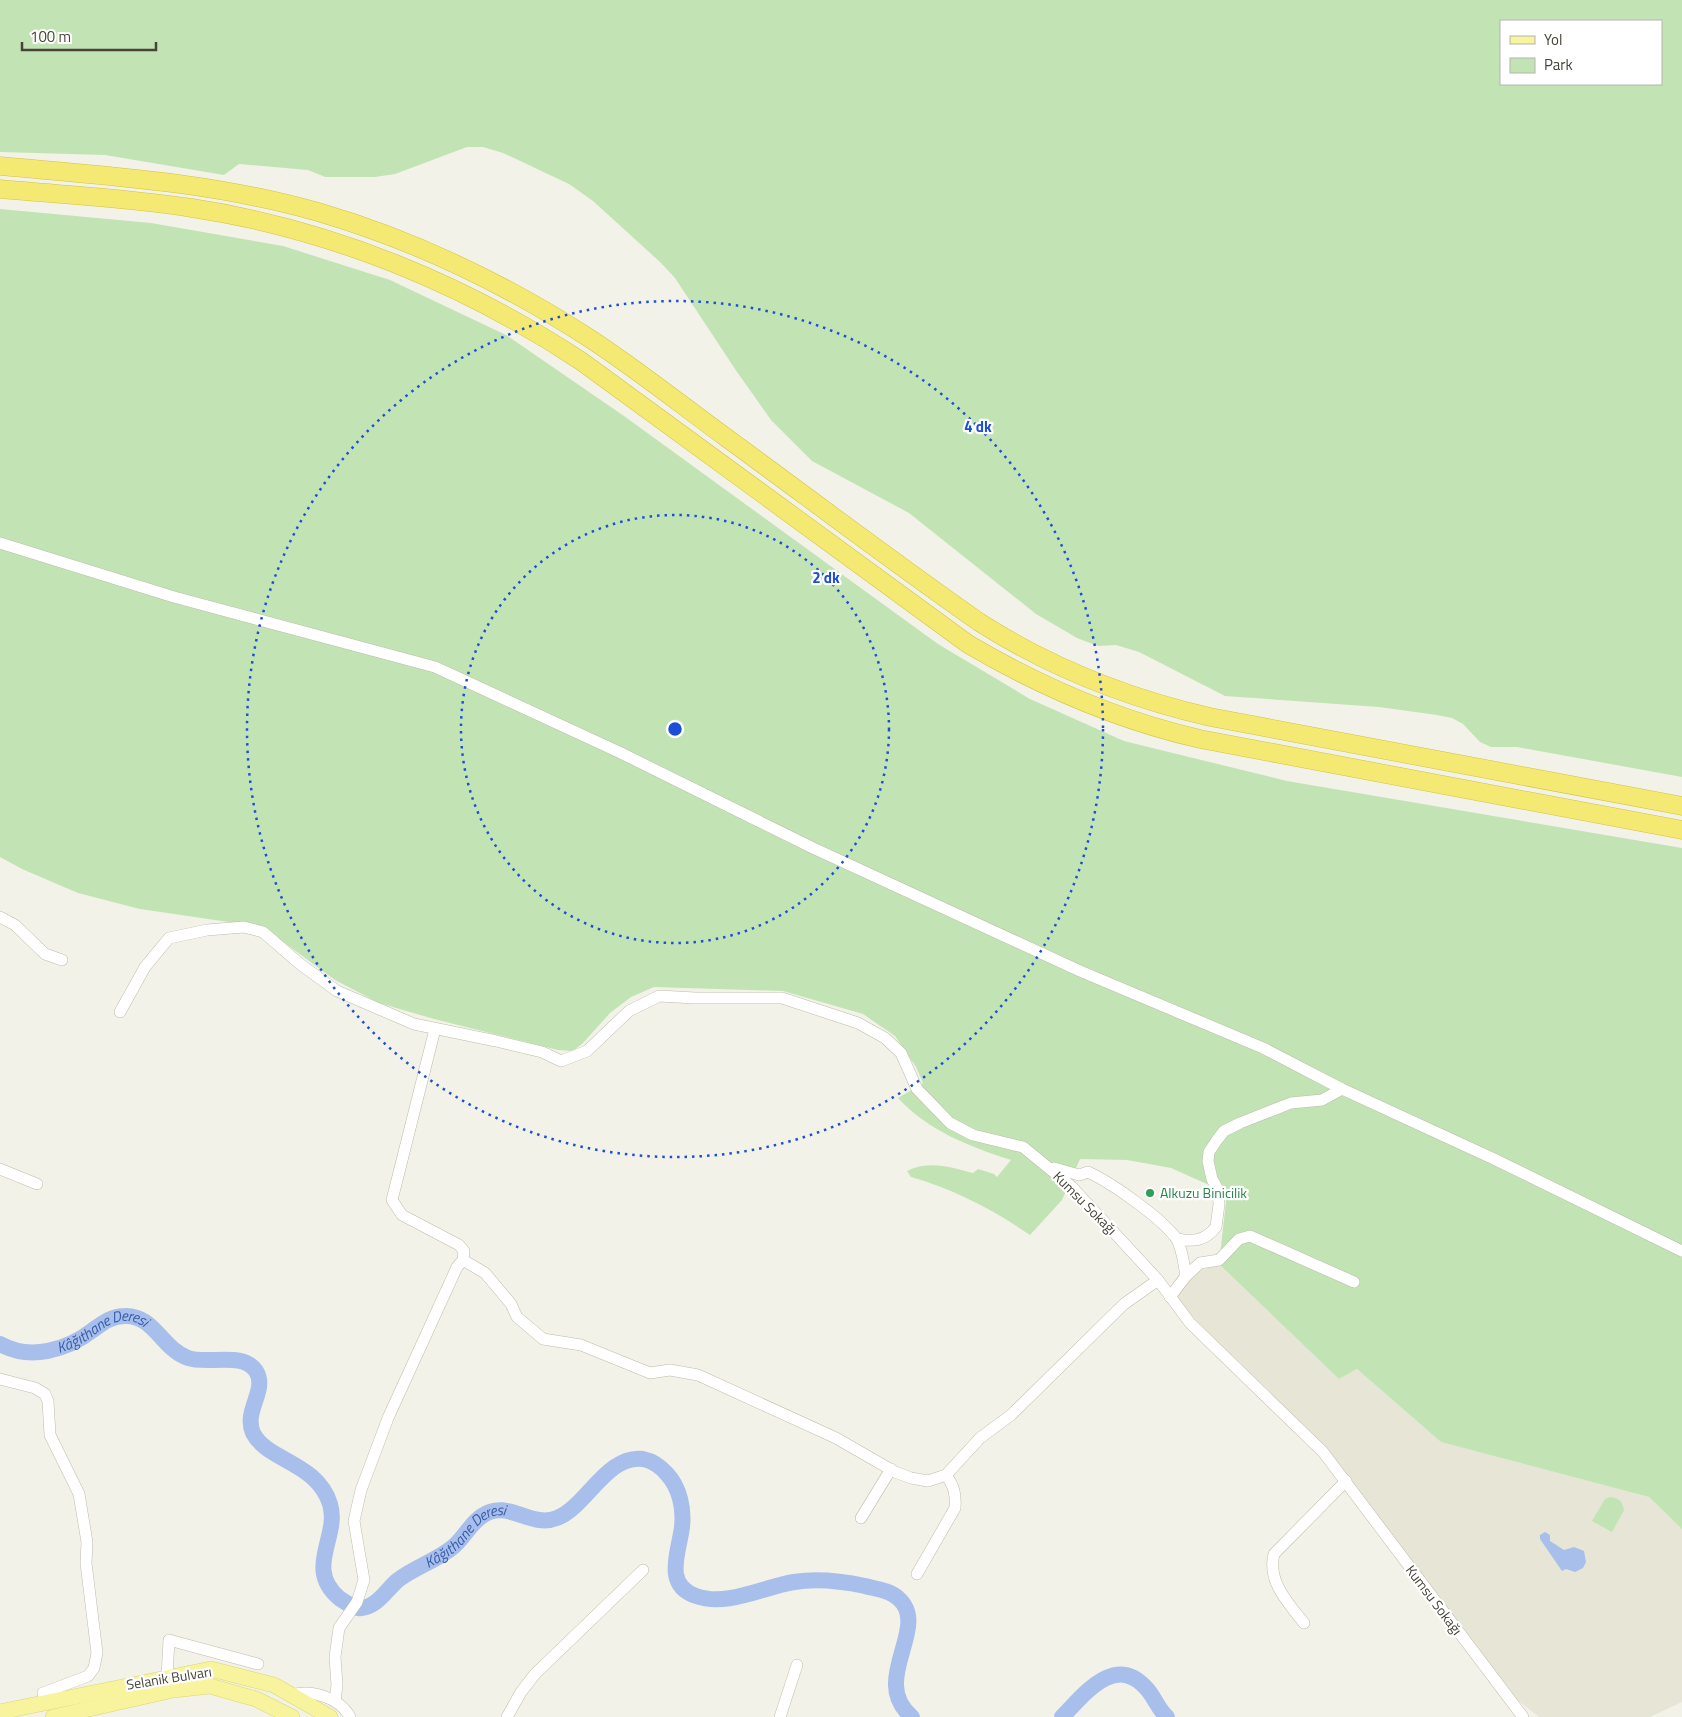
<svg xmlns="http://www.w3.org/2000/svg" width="1682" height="1717" viewBox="0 0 1682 1717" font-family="'Titillium Web',sans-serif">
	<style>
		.residential { fill: #e6e5d6 }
		.green { fill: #c2e4b4; fill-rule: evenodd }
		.water { fill: #a9bfeb }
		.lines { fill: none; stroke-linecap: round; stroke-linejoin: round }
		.river { stroke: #a9bfeb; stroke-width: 16 }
		.minor-casing { stroke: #bebcab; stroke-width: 12 }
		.major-casing { stroke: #dcd66d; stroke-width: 16 }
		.highway-casing { stroke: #d3c242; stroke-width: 19 }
		.minor { stroke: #fff; stroke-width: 11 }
		.major { stroke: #f7f49d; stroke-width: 15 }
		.highway { stroke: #f4e972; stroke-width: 18 }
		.ring { fill: none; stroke: #1d4ed8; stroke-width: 2.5; stroke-dasharray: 2.5 5 }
		.leisure-dot { fill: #2e9e5b; stroke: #fff; stroke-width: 2 }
		.labels { text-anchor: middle; stroke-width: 4.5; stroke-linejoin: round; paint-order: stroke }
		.leisure-label { font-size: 14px; fill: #27864d; stroke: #fff; text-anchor: start }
		.street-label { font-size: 14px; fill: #464437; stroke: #fff }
		.water-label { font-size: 15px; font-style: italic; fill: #375daa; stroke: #fff }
		.centre { fill: #1d4ed8; stroke: #fff; stroke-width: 2.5 }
		.ring-label { font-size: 15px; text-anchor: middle; font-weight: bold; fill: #1d4ed8; stroke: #fff; stroke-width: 4.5; stroke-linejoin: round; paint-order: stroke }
	</style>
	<rect width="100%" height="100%" fill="#f3f2e8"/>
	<!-- residential -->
	<path class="residential" d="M 1219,1264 L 1339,1379 L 1357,1369 L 1441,1442 L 1649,1497 L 1682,1529 L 1682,1702 L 1650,1717 L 1539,1717 L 1497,1684 L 1338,1465 L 1175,1299 L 1196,1272 Z"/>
	<!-- green -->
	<g class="green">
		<path d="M 0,0 L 1682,0 L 1682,777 L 1517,747 L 1491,747 L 1480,742 L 1463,724 L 1452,718 L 1437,715 L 1379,707 L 1225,696 L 1139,652 L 1116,645 L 1098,646 L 1077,638 L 1036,614 L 909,513 L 812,461 L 771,420 L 737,372 L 675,278 L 660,262 L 593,201 L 569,184 L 503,153 L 483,147 L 467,147 L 395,174 L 375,177 L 325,177 L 308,170 L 239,164 L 224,175 L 105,155 L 0,152 ZM 1661,21 L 1661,84 L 1501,84 L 1501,21 Z"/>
		<path d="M 0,209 L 151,223 L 283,246 L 390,280 L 506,335 L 624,416 L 938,644 L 1030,699 L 1124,741 L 1287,781 L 1682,848 L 1682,1529 L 1649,1497 L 1441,1442 L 1357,1369 L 1339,1379 L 1219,1264 L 1227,1193 L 1171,1168 L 1127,1160 L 1080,1159 L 1062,1200 L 1030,1235 C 994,1210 953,1189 911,1177 L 907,1171 C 929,1160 951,1167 973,1173 L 978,1169 L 994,1174 L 997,1177 L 1011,1160 C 970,1147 927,1130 898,1098 L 923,1083 L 916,1067 L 895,1036 L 863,1014 L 783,991 L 654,987 L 631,997 L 610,1013 L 583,1043 L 573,1051 L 558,1050 L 434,1019 L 379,1003 L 335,980 L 263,927 L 140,909 L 78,893 L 22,869 L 0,857 Z"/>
		<path d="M 1610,1497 C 1619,1498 1622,1501 1624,1510 L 1612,1532 L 1592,1521 L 1605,1499 Z"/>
	</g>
	<!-- water -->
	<path class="water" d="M 1545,1532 L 1550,1535 L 1550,1541 L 1564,1550 L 1574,1547 L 1584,1551 L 1586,1562 L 1583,1568 L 1575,1572 L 1566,1569 L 1562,1571 L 1540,1539 L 1540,1535 Z"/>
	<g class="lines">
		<!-- river -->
		<g class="river">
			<path id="s1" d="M 0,1344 C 30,1361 67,1350 93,1330 C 104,1322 112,1316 125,1316 C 154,1315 162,1349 188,1358 C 208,1365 243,1351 256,1371 C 268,1390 243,1411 253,1433 C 267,1461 317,1462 330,1504 C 340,1537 304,1568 339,1598 C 345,1602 351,1607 358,1608 C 375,1610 386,1590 398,1580 C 415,1567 436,1561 453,1547 C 464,1538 470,1524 482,1516 C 508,1498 531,1529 557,1518 C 586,1507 607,1454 643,1459 C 653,1461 661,1467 667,1474 C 680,1488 684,1509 682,1527 C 679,1552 663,1585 696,1596 C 727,1607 763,1587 794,1582 C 818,1578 841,1581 865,1586 C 876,1589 890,1590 898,1598 C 932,1627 868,1680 912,1717"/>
			<path d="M 1062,1717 C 1084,1695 1115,1652 1147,1689 C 1155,1698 1158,1709 1167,1717"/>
		</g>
		<defs>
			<g id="minor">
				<path d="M 0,543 L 174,597 L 435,667 L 621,753 L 813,848 L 1080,971 L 1263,1048 L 1342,1089 L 1494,1159 L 1682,1251"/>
				<path d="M 0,917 L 15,925 L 45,954 L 62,960"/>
				<path d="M 120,1012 L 145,967 L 169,938 L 207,930 L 244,927 L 263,932 L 300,964 L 337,991 L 414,1024 L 496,1041 L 542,1052 L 561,1061 L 587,1051 L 629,1011 L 659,996 L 695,998 L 782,998 L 858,1023 L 885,1038 L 901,1053 L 917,1089 L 950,1123 L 973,1135 L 1023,1147 L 1072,1187 L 1158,1280 L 1190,1323 L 1323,1452 L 1523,1717"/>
				<path d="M 1054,1168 L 1079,1175 L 1088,1172 C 1112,1183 1160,1217 1176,1238 C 1182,1247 1184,1265 1186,1276 L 1170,1297"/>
				<path d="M 0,1169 L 37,1184"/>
				<path d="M 1177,1239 C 1193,1242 1205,1241 1216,1227 L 1219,1204 L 1218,1190 L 1212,1179 L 1208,1161 L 1209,1152 L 1217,1140 L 1224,1131 L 1240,1123 L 1291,1103 L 1322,1100 L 1342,1089"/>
				<path d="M 463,1260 L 485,1273 L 511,1304 L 517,1317 L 543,1339 L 581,1345 L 650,1373 L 670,1370 L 698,1375 L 836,1438 L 895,1472 L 911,1478 L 928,1481 L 946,1475 L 980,1438 L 1011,1415 L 1124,1304 L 1158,1280"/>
				<path d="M 1186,1276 L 1200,1263 L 1219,1260 L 1239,1239 L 1250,1236 L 1354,1282"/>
				<path d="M 0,1379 L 35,1388 L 45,1394 L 48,1401 L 50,1435 L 79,1494 L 87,1542 L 86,1563 L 97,1653 L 94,1668 L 88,1676 L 43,1693 L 44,1702"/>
				<path d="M 861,1518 L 891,1469"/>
				<path d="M 917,1574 L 955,1508 C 956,1494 954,1486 946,1475"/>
				<path d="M 1304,1623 C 1288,1603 1267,1581 1274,1554 L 1346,1481"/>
				<path d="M 167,1677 L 169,1640 L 258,1664"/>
				<path d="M 292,1695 C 312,1689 340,1698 350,1717"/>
				<path d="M 335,1701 L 337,1685 L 335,1657 L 339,1628 L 357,1602 L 364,1580 L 354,1521 L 361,1490 L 388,1418 L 457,1267 L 463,1260 L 464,1251 L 459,1245 L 402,1215 L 392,1200 L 435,1029"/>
				<path d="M 507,1717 L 521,1692 L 535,1674 L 643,1570"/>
				<path d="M 780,1717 L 797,1665"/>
			</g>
			<g id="major">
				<path d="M 0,1712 L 211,1669 L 274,1685 L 330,1717"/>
				<path d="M 53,1717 L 173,1690 L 210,1686 L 256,1699 L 292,1717"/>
			</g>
			<g id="highway">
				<path d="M 0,166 C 109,176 212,182 318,212 C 414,240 505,284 589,338 C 635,368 679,403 724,436 C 809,498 893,562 979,622 C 1051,668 1127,698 1210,717 L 1682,806"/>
				<path d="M 0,189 C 64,195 129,198 192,208 C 331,229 464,284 581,361 L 968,644 C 1041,687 1117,720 1200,739 L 1682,830"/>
			</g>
		</defs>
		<!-- minor casing -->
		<use href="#minor" class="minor-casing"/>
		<!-- major casing -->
		<use href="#major" class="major-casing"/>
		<!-- highway casing -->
		<use href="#highway" class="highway-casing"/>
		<!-- minor -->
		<use href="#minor" class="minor"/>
		<!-- major -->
		<use href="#major" class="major"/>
		<!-- highway -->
		<use href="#highway" class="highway"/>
	</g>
	<!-- distance rings -->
	<g class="ring">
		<circle cx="675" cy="729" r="214"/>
		<circle cx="675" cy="729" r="428"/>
	</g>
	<!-- markers -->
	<circle class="leisure-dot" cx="1150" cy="1193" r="5"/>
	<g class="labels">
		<!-- leisure labels -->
		<g class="leisure-label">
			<text x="1160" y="1198">Alkuzu Binicilik</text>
		</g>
		<!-- street labels -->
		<g class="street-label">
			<text transform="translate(1085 1203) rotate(45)" y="5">Kumsu Sokağı</text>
			<text transform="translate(1434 1600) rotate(53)" y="5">Kumsu Sokağı</text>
			<text transform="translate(169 1678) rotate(-9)" y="5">Selanik Bulvarı</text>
		</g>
		<!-- water labels -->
		<g class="water-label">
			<text dy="5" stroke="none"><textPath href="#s1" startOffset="109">Kâğıthane Deresi</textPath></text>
			<text dy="5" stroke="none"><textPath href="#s1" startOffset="710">Kâğıthane Deresi</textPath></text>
		</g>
	</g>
	<circle cx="675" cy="729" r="8" class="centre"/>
	<g class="ring-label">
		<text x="978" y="432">4 dk</text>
		<text x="826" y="583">2 dk</text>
	</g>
	<!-- legend -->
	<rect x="1500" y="20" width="162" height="65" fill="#ffffff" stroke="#b5b4af"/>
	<rect x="1510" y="36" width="25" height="8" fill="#f7f49d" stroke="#b5b4af"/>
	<text x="1544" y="45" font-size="15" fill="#464437">Yol</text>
	<rect x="1510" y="58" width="25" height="15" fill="#c2e4b4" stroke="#b5b4af"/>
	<text x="1544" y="70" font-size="15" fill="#464437">Park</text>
	<!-- scale -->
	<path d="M22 42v8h134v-8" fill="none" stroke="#464437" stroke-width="2.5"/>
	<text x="30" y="42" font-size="15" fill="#464437" stroke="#ffffff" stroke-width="4" paint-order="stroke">100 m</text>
</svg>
